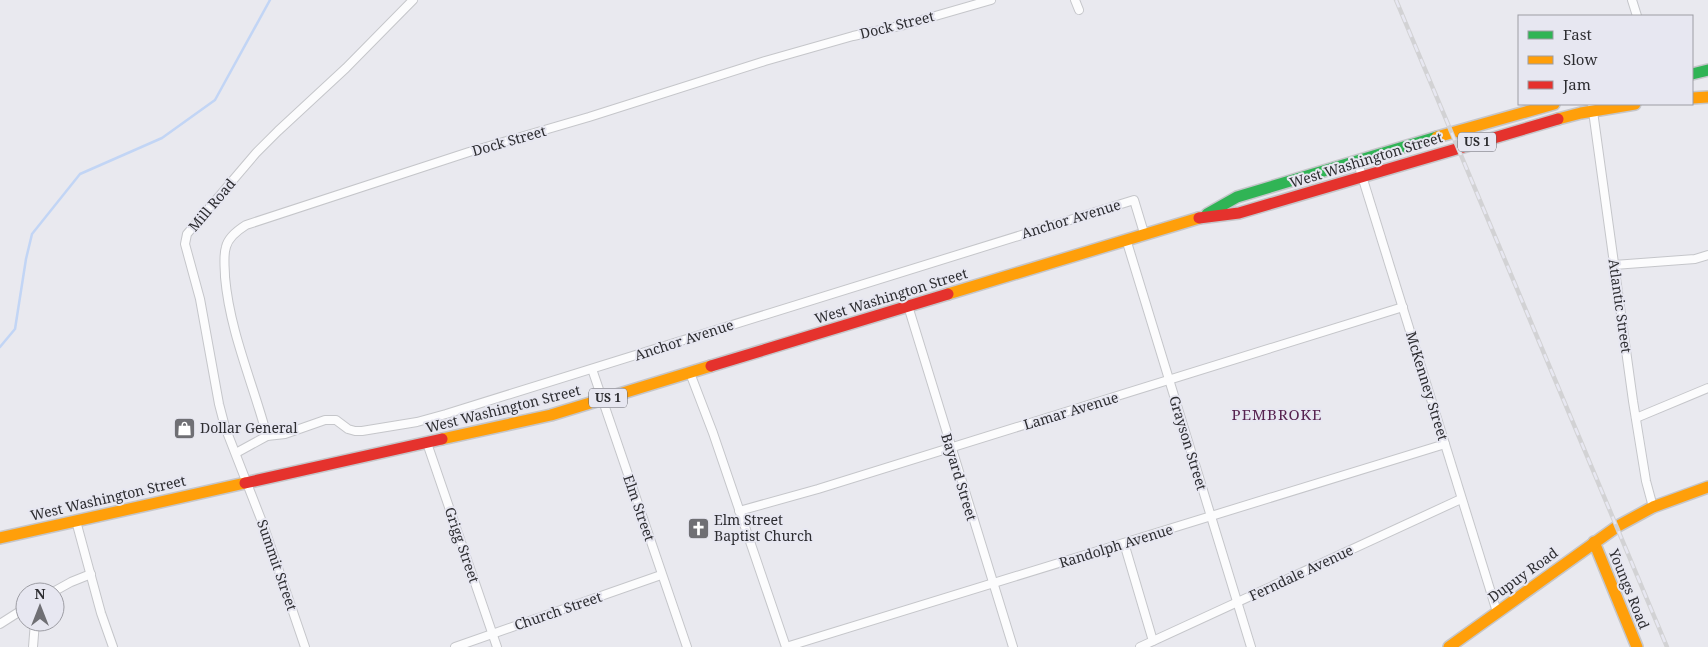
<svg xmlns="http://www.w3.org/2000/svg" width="1708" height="647" viewBox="0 0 1708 647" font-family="'Noto Serif',serif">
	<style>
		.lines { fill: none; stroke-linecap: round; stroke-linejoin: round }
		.stream { stroke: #c2d5f5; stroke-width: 2.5 }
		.street-casing { stroke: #c5c6ca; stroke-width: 10 }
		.fast-casing { stroke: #c5c6ca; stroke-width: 14 }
		.slow-casing { stroke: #c5c6ca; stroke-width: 14 }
		.jam-casing { stroke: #c5c6ca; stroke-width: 14 }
		.street { stroke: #fcfcfd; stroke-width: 8 }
		.fast { stroke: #30b455; stroke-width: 11 }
		.slow { stroke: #ff9f0a; stroke-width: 11 }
		.jam { stroke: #e5322d; stroke-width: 11 }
		.rail-casing { stroke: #d2d2d4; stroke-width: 4.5 }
		.rail { stroke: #e7e7f1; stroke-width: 2.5; stroke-dasharray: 8; stroke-linecap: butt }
		.labels { text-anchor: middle; stroke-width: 4; stroke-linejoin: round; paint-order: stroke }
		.shield { fill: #e7e7f1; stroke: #65656b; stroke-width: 1 }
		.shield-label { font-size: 12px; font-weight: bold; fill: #2d2d31 }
		.street-label { font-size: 14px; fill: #2d2d31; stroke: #e7e7f1 }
		.poi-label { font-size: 14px; fill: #2d2d31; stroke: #e7e7f1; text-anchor: start }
		.neighbourhood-label { font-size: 15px; letter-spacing: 1px; fill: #572250; stroke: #e7e7f1 }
	</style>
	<rect width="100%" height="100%" fill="#e9e9ef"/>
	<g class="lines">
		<!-- stream -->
		<path class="stream" d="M 0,347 L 15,329 L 26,259 L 32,234 L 80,174 L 162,138 L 215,100 L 270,0"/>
		<defs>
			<g id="street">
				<path d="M 1075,0 L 1079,10"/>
				<path d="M 1632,0 L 1637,16"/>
				<path d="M 1592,104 L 1633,401 L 1646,481 L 1653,507"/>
				<path d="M 1357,160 L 1497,612"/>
				<path d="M 1126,239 L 1251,647"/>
				<path d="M 1614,265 L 1695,259 L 1708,255"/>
				<path d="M 908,306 L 1013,647"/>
				<path d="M 592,369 L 687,647"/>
				<path d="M 690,373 L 713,433 L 786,647"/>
				<path d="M 1636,418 L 1708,388"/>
				<path d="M 267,436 C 253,383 230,333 225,277 C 225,268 223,256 226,247 C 228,238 238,230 246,225 L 469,152 L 589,117 L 765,61 L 853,36 L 904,25 L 991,0"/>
				<path d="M 427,443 L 497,647"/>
				<path d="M 236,453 L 267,436 L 285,434 L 325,420 L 336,420 L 348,429 L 355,431 L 362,431 L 417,422 L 446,414 L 1134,200 L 1144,233"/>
				<path d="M 739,511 L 818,489 L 1403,307"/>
				<path d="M 76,521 L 101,613 L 113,647"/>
				<path d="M 1124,543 L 1153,641"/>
				<path d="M 53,592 L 71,582 L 91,574"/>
				<path d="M 0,624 L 25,608"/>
				<path d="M 33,647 L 35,622"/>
				<path d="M 305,647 L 264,527 L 225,427 L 219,404 L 200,299 L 185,244 L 187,234 L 256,153 L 278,131 L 346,68 L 413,0"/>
				<path d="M 455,647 L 661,575"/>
				<path d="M 786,647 L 1445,444"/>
				<path d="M 1140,647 L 1461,499"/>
			</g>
			<g id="fast">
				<path d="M 1692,74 L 1708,70"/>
				<path d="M 1207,214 L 1237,197 L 1437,137"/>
			</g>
			<g id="slow">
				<path d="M 1692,98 L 1708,97"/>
				<path d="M 1558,119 L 1581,113 L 1635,104"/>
				<path d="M 1437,137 L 1554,104"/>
				<path d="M 948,294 L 1199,218"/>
				<path d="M 442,439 L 551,415 L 711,366"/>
				<path d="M 0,538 L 245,483"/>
				<path d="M 1594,542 L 1637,647"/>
				<path d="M 1449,647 L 1618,526 L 1653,507 L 1708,487"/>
			</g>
			<g id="jam">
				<path d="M 1199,218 L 1239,213 L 1558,119"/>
				<path d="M 711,366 L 948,294"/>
				<path d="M 245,483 L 442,439"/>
			</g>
		</defs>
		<!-- street casing -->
		<use href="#street" class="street-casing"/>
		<!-- fast casing -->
		<use href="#fast" class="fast-casing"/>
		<!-- slow casing -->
		<use href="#slow" class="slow-casing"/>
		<!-- jam casing -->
		<use href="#jam" class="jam-casing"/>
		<!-- street -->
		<use href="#street" class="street"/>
		<!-- fast -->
		<use href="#fast" class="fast"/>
		<!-- slow -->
		<use href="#slow" class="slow"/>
		<!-- jam -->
		<use href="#jam" class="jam"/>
		<defs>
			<path id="rail" d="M 1396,0 L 1667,647"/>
		</defs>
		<!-- rail casing -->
		<use href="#rail" class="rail-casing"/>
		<!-- rail -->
		<use href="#rail" class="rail"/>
	</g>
	<!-- icons -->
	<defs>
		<symbol id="shop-square" viewBox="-11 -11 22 22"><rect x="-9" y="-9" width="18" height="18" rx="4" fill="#6f6f74" stroke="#e7e7f1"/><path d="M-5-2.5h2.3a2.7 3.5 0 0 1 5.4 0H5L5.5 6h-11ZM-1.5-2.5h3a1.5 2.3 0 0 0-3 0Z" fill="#fff"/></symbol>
		<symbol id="church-square" viewBox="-11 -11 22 22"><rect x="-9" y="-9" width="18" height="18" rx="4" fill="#6f6f74" stroke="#e7e7f1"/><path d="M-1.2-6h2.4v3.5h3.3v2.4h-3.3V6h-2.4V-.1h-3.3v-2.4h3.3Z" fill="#fff"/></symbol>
	</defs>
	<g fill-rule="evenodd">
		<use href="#shop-square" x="172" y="416" width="25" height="25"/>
		<use href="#church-square" x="686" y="516" width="25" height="25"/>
	</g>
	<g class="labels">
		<!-- shield labels -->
		<g class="shield">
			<rect x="1458" y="132.5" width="38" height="19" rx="4"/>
			<rect x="589" y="388.5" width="38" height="19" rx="4"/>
		</g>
		<g class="shield-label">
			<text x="1477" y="146">US 1</text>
			<text x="608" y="402">US 1</text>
		</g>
		<!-- street labels -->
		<g class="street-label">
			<text transform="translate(897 25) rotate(-14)" y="5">Dock Street</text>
			<text transform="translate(509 141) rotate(-16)" y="5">Dock Street</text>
			<text transform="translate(1366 160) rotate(-17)" y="5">West Washington Street</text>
			<text transform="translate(212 205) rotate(-50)" y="5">Mill Road</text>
			<text transform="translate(1071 219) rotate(-17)" y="5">Anchor Avenue</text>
			<text transform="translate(891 296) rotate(-17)" y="5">West Washington Street</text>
			<text transform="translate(1620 306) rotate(82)" y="5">Atlantic Street</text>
			<text transform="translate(684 340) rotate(-18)" y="5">Anchor Avenue</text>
			<text transform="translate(1427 386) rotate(73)" y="5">McKenney Street</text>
			<text transform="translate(503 409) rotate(-14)" y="5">West Washington Street</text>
			<text transform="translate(1071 411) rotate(-17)" y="5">Lamar Avenue</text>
			<text transform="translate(1188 443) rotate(73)" y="5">Grayson Street</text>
			<text transform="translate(959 477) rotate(73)" y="5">Bayard Street</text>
			<text transform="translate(108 498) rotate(-13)" y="5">West Washington Street</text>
			<text transform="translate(639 508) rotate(71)" y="5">Elm Street</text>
			<text transform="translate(462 545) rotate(71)" y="5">Grigg Street</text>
			<text transform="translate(1116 546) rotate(-17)" y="5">Randolph Avenue</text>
			<text transform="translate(277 565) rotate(71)" y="5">Summit Street</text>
			<text transform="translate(1301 573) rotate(-25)" y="5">Ferndale Avenue</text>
			<text transform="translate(1523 575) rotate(-36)" y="5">Dupuy Road</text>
			<text transform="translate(1629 589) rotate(68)" y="5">Youngs Road</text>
			<text transform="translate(558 611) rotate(-19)" y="5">Church Street</text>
		</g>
		<!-- poi labels -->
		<g class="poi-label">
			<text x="200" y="433">Dollar General</text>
			<text x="714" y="525">Elm Street<tspan x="714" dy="16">Baptist Church</tspan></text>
		</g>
		<!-- neighbourhood labels -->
		<g class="neighbourhood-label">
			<text x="1277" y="420">PEMBROKE</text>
		</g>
	</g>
	<!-- legend -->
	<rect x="1518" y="15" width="175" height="90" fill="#e7e7f1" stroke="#9d9da4"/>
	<rect x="1528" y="31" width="25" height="8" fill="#30b455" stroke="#9d9da4"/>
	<text x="1563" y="40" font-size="15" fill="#2d2d31">Fast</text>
	<rect x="1528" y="56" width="25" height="8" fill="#ff9f0a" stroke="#9d9da4"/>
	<text x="1563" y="65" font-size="15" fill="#2d2d31">Slow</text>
	<rect x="1528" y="81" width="25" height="8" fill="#e5322d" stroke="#9d9da4"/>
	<text x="1563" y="90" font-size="15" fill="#2d2d31">Jam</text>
	<!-- north arrow -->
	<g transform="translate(40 607)"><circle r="24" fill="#e7e7f1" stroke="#9d9da4"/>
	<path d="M0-4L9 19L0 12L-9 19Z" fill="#6f6f74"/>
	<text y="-8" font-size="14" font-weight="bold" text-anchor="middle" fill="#2d2d31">N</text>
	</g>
</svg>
